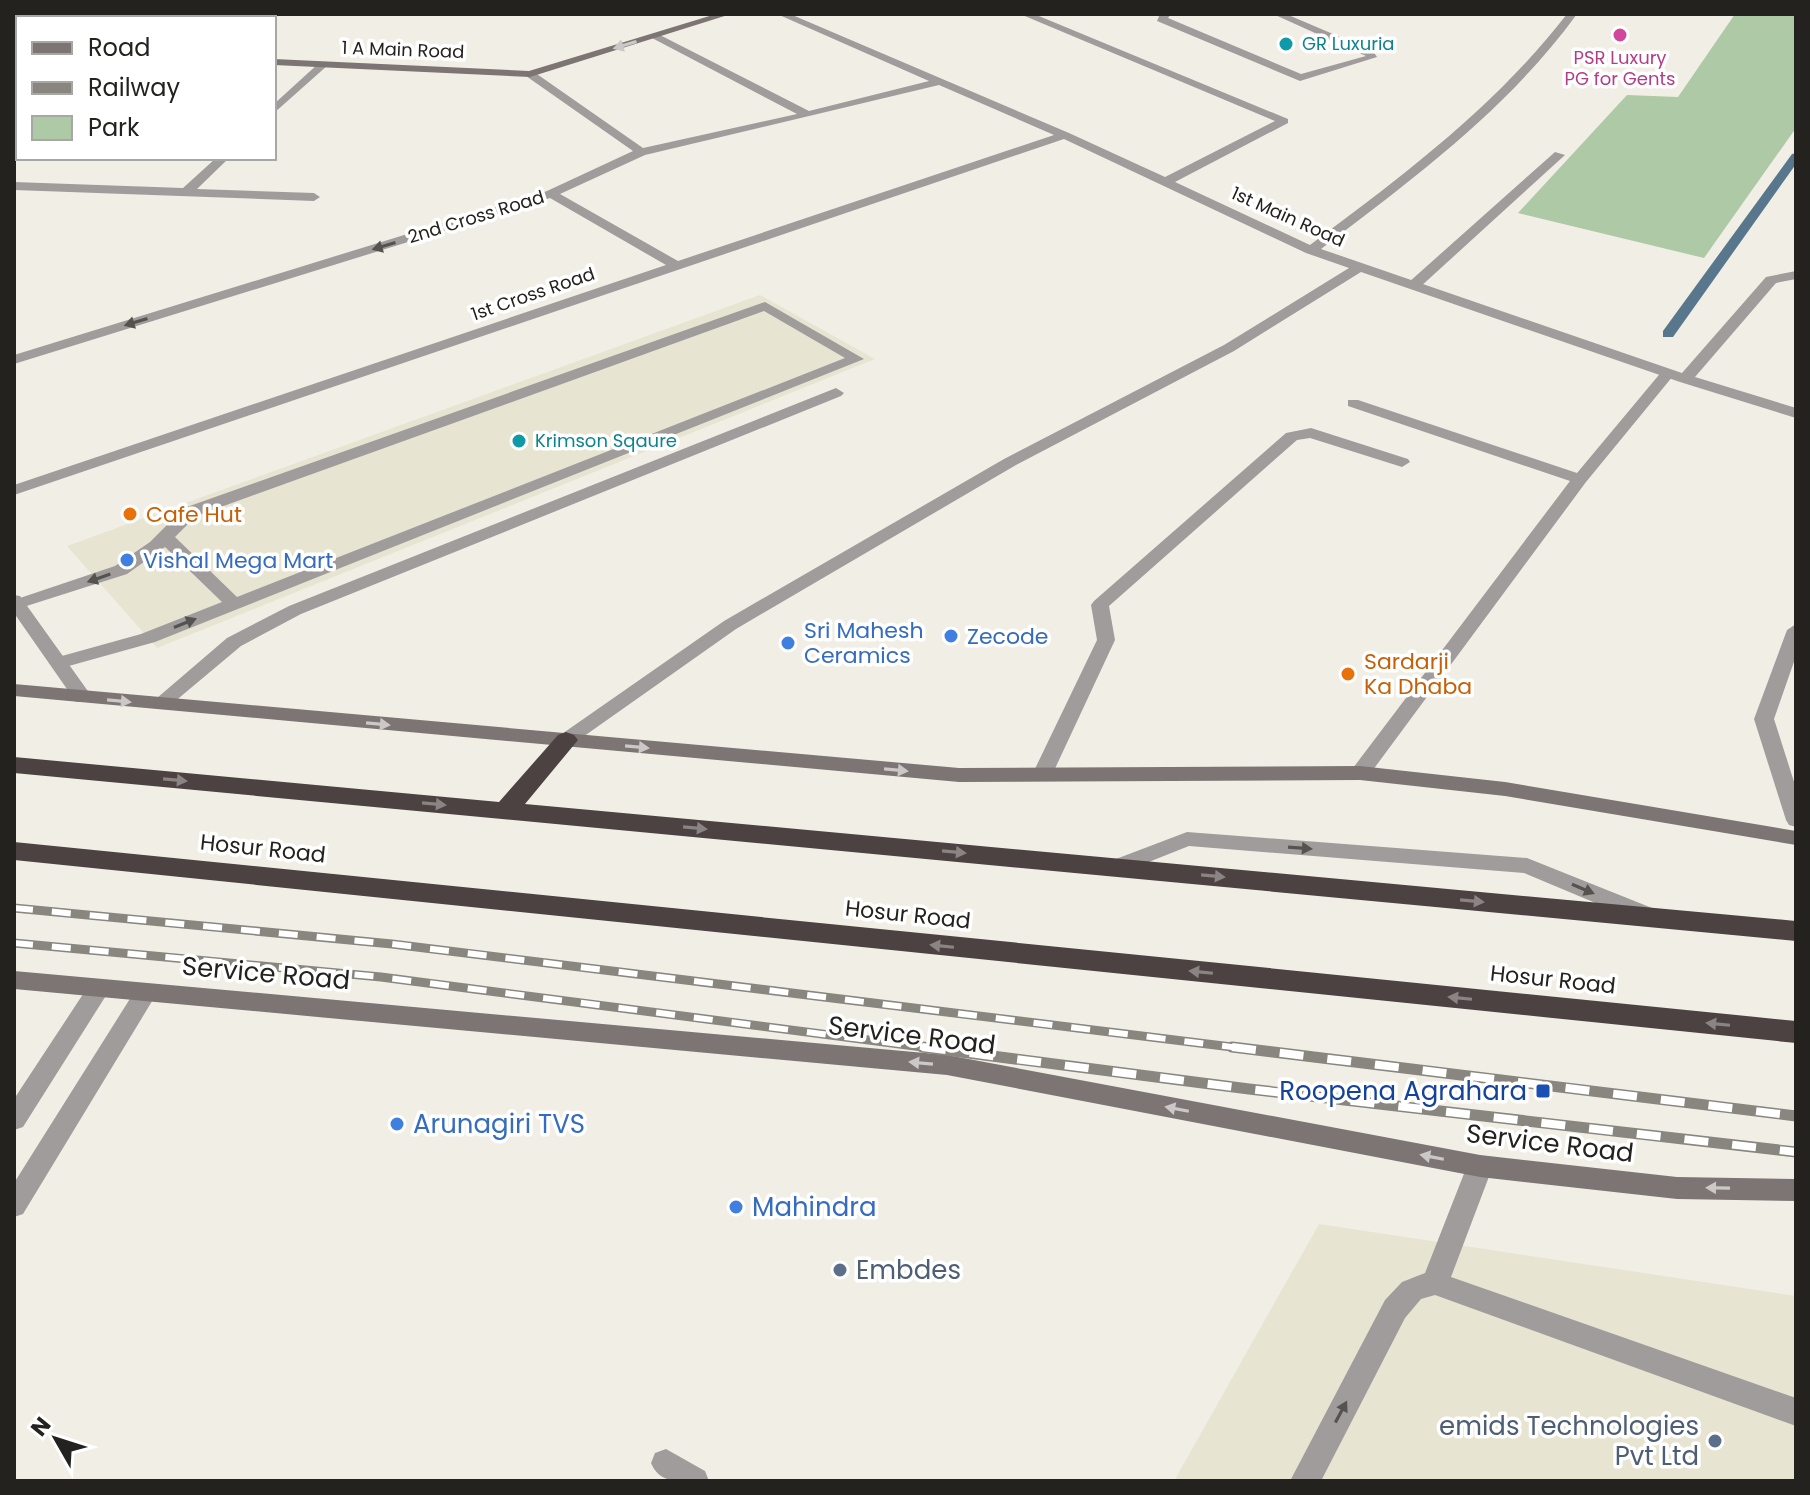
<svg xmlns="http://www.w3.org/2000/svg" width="1810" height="1495" viewBox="0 0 1810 1495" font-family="Poppins,sans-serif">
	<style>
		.built { fill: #e8e4d2 }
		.green { fill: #adc9a5 }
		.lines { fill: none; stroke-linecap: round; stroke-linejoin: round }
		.stream { fill: #58768c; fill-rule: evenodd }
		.lane { fill: #a19c9c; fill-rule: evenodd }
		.street { fill: #a19c9c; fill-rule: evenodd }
		.secondary { fill: #7c7574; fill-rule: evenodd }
		.highway { fill: #4c4241; fill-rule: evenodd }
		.rail-far1-casing { stroke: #88867f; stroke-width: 9 }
		.rail-casing { stroke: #88867f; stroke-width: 11 }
		.rail-far1 { stroke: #fff; stroke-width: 6; stroke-dasharray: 19; stroke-linecap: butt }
		.rail { stroke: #fff; stroke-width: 8; stroke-dasharray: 24; stroke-linecap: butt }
		.oneway { fill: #cbc8c7 }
		.oneway2 { fill: #555350 }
		.oneway3 { fill: #8b8484 }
		.hotel-dot { fill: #d1479c; stroke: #fff; stroke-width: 3 }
		.culture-dot { fill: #0f9aa8; stroke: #fff; stroke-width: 3 }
		.food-dot { fill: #e8710a; stroke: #fff; stroke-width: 3 }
		.shop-dot { fill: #3f7fe0; stroke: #fff; stroke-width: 3 }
		.transit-dot { fill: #1a4fb4; stroke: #fff; stroke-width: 3 }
		.service-dot { fill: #5c6f8a; stroke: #fff; stroke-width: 3 }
		.labels { text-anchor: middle; stroke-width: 7; stroke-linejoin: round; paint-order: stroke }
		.far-culture-label { font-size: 18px; fill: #0d838f; stroke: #fff; text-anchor: start }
		.far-street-label { font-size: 18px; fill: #23221e; stroke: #fff }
		.far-hotel-label { font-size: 18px; fill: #b23c85; stroke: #fff }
		.food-label { font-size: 22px; fill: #c56008; stroke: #fff; text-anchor: start }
		.shop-label { font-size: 22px; fill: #366cbe; stroke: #fff; text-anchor: start }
		.street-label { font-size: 22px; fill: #23221e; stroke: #fff }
		.near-street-label { font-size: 26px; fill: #23221e; stroke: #fff }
		.near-transit-label { font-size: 26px; fill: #164399; stroke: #fff; text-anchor: end }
		.near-shop-label { font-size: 26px; fill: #366cbe; stroke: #fff; text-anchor: start }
		.near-service-label { font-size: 26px; fill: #4e5e75; stroke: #fff; text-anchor: start }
	</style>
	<rect width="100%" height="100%" fill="#f1efe5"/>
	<!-- built -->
	<g class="built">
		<path d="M 760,295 L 875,359 L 157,648 L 67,546 Z"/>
		<path d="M 1319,1224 L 1796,1296 L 1796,1481 L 1174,1481 Z"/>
	</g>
	<!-- green -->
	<path class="green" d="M 1735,14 L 1796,14 L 1796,128 L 1704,258 L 1518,213 L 1627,95 L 1678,97 Z"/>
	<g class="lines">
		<!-- stream -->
		<path class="stream" d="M 1796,153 L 1796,164 L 1673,337 L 1663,337 L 1663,331 L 1792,154 Z"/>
		<!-- lane -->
		<g class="lane">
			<path d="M 1555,152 L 1565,155 L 1419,288 L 1409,288 L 1409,282 Z"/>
			<path d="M 765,302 L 864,359 L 155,642 L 58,669 L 49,663 L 51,659 L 141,634 L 222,602 L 165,547 L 127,574 L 14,610 L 14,600 L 115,566 L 150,542 L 184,508 ZM 764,311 L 845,358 L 237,597 L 175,537 L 196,516 Z"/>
			<path d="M 1668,369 L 1675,373 L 1673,376 L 1586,482 L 1367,778 L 1353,778 L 1350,773 L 1353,768 L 1570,481 L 1348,406 L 1348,400 L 1358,400 L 1577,473 L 1663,370 Z"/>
			<path d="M 836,388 L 844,393 L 841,396 L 301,614 L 241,646 L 167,708 L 153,708 L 150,704 L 227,638 L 289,606 Z"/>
			<path d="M 1311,428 L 1408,459 L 1410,462 L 1402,467 L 1310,438 L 1297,440 L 1109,606 L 1115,640 L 1052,775 L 1049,780 L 1035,780 L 1032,775 L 1097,640 L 1091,605 L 1094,601 L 1286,433 Z"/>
			<path d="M 1796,624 L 1796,656 L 1774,719 L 1796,788 L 1796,827 L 1789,825 L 1786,820 L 1754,719 L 1787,630 Z"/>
			<path d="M 1187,832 L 1527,858 L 1652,908 L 1655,914 L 1652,920 L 1636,920 L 1524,873 L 1189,846 L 1116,875 L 1108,872 L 1105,867 L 1108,862 Z"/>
			<path d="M 99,979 L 107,982 L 111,988 L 107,994 L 23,1127 L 14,1130 L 14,1099 L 91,982 Z"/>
			<path d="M 146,983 L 154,986 L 158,992 L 154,998 L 23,1214 L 14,1217 L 14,1183 L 138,986 Z"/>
			<path d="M 1480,1155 L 1489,1158 L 1493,1166 L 1451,1277 L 1796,1398 L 1796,1426 L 1435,1295 L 1421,1299 L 1405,1318 L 1321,1481 L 1290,1481 L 1385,1300 L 1402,1282 L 1425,1273 L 1467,1166 L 1471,1158 Z"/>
		</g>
		<!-- street -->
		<g class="street">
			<path d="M 111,14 L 123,14 L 119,18 L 107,18 Z"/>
			<path d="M 777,14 L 790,14 L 1069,133 L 1165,177 L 1275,121 L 1020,14 L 1034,14 L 1288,119 L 1288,123 L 1175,182 L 1310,245 C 1404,175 1495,107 1567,14 L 1577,14 C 1507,110 1414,178 1321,249 L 1682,373 L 1766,277 L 1796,271 L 1796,279 L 1776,283 L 1695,377 L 1796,408 L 1796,418 L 1680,382 L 1361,272 L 1234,351 L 1016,465 L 736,629 L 573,744 L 559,744 L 556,740 L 559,736 L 724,621 L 1004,459 L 1224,345 L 1349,268 L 1306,253 L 1064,139 L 14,495 L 14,485 L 666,265 L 550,198 L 14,364 L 14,355 L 547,191 L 633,151 L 526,76 L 526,72 L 534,72 L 643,148 L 797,114 L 652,38 L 652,34 L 656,33 L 809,111 L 929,81 ZM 939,85 L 1054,135 L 678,261 L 560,194 L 645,155 Z"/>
			<path d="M 1160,14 L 1171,14 L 1168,18 L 1301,74 L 1366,56 L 1273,14 L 1286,14 L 1373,51 L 1377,57 L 1300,81 L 1157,21 Z"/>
			<path d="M 319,63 L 328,65 L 274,113 L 274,104 Z"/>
			<path d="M 216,158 L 229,158 L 197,189 L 314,193 L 320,197 L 314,201 L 14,190 L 14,182 L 183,188 Z"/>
			<path d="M 14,595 L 20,596 L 90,694 L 93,698 L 90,702 L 76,702 L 14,613 Z"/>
			<path d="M 666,1449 L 705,1471 L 709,1481 C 686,1481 661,1487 651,1463 L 655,1453 Z"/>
		</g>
		<!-- secondary -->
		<g class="secondary">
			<path d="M 716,14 L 731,14 L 530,77 L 274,65 L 274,59 L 529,71 Z"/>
			<rect x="14" y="46" width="4" height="6"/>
			<path d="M 14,684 L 959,768 L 1360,766 L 1505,782 L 1796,831 L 1796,845 L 1505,796 L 1360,780 L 959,782 L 14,696 Z"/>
			<path d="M 14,971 L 947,1055 L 1480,1155 L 1677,1177 L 1796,1179 L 1796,1201 L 1677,1199 L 1480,1177 L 947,1075 L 14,989 Z"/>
		</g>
		<!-- highway -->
		<g class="highway">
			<path d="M 566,732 L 574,735 L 578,740 L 525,804 L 1796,921 L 1796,941 L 14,773 L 14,757 L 499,802 L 558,735 Z"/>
			<path d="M 14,842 L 1796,1021 L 1796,1043 L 14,860 Z"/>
		</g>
		<defs>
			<g id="rail-far1">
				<path d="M 14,908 L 392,944 L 1248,1049"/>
				<path d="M 14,943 L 381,977 L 938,1049"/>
			</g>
			<g id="rail">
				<path d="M 922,1047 L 1249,1089 L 1796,1152"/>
				<path d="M 1232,1047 L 1796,1116"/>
			</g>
		</defs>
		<!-- rail-far1 casing -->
		<use href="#rail-far1" class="rail-far1-casing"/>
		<!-- rail casing -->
		<use href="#rail" class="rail-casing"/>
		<!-- rail-far1 -->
		<use href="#rail-far1" class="rail-far1"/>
		<!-- rail -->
		<use href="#rail" class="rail"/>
	</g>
	<!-- one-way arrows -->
	<defs><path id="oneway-solid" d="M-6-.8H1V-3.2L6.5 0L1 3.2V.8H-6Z" transform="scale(2)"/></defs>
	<g class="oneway">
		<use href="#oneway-solid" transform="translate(625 45) rotate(163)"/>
		<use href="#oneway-solid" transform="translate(119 701) rotate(5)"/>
		<use href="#oneway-solid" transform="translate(378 724) rotate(5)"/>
		<use href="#oneway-solid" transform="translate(637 747) rotate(5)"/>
		<use href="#oneway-solid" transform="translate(896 770) rotate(5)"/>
		<use href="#oneway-solid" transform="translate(921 1063) rotate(-175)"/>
		<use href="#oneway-solid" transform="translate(1177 1109) rotate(-169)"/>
		<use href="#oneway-solid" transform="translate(1432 1157) rotate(-169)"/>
		<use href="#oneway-solid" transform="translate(1718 1188) rotate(-179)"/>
	</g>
	<g class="oneway2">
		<use href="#oneway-solid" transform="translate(384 246) rotate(163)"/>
		<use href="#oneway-solid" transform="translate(136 322) rotate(163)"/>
		<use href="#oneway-solid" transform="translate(99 578) rotate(161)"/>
		<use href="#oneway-solid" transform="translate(185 623) rotate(-22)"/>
		<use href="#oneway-solid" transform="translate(1300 848) rotate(4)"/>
		<use href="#oneway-solid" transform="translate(1583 889) rotate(23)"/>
		<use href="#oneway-solid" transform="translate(1341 1412) rotate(-62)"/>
	</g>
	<g class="oneway3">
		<use href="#oneway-solid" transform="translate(175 780) rotate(5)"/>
		<use href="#oneway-solid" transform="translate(434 804) rotate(5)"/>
		<use href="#oneway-solid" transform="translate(695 828) rotate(5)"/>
		<use href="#oneway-solid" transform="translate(954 852) rotate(5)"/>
		<use href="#oneway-solid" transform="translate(1213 876) rotate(5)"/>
		<use href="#oneway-solid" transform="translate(1472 901) rotate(5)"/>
		<use href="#oneway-solid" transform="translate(942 946) rotate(-174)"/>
		<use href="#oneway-solid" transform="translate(1201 972) rotate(-174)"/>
		<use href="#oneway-solid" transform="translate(1460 998) rotate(-174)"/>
		<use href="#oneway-solid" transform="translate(1718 1024) rotate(-174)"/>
	</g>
	<!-- markers -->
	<circle class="hotel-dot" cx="1620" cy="35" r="8"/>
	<g class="culture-dot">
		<circle cx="1286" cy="44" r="8"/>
		<circle cx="519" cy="441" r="8"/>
	</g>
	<g class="food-dot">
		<circle cx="130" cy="514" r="8"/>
		<circle cx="1348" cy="674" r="8"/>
	</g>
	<g class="shop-dot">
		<circle cx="127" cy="560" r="8"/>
		<circle cx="951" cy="636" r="8"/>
		<circle cx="788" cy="643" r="8"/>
		<circle cx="397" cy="1124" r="8"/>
		<circle cx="736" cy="1207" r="8"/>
	</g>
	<rect class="transit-dot" x="1535" y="1083" width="16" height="16" rx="4"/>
	<g class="service-dot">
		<circle cx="840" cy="1270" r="8"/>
		<circle cx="1715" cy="1441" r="8"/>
	</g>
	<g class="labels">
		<!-- far-culture labels -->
		<g class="far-culture-label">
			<text x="1302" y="50">GR Luxuria</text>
			<text x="535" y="447">Krimson Sqaure</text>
		</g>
		<!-- far-street labels -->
		<g class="far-street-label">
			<text transform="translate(403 50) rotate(2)" y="6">1 A Main Road</text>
			<text transform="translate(476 217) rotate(-17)" y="6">2nd Cross Road</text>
			<text transform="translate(1288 217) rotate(24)" y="6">1st Main Road</text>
			<text transform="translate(533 294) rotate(-19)" y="6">1st Cross Road</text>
		</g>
		<!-- far-hotel labels -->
		<g class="far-hotel-label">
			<text x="1620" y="64">PSR Luxury<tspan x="1620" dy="21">PG for Gents</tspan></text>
		</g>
		<!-- food labels -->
		<g class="food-label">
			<text x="146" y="522">Cafe Hut</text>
			<text x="1364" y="669">Sardarji<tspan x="1364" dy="25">Ka Dhaba</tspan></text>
		</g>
		<!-- shop labels -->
		<g class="shop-label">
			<text x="143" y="568">Vishal Mega Mart</text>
			<text x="804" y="638">Sri Mahesh<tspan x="804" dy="25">Ceramics</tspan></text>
			<text x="967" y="644">Zecode</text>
		</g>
		<!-- street labels -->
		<g class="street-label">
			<text transform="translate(263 848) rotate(6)" y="8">Hosur Road</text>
			<text transform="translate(908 914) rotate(6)" y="8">Hosur Road</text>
			<text transform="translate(1553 979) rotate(6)" y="8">Hosur Road</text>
		</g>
		<!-- near-street labels -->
		<g class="near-street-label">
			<text transform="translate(266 973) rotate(5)" y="9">Service Road</text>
			<text transform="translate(912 1035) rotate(7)" y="9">Service Road</text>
			<text transform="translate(1550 1143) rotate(7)" y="9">Service Road</text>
		</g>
		<!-- near-transit labels -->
		<g class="near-transit-label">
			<text x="1527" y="1100">Roopena Agrahara</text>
		</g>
		<!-- near-shop labels -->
		<g class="near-shop-label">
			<text x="413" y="1133">Arunagiri TVS</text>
			<text x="752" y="1216">Mahindra</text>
		</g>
		<!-- near-service labels -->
		<g class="near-service-label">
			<text x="856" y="1279">Embdes</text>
			<text x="1699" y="1435" text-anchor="end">emids Technologies<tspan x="1699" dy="30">Pvt Ltd</tspan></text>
		</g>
	</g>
	<!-- border -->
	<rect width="1810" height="1495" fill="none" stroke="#23221e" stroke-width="32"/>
	<!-- legend -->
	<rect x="16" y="16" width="260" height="144" fill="#ffffff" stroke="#a7a7a5" stroke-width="2"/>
	<rect x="32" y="42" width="40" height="12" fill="#7c7574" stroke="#a7a7a5" stroke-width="2"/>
	<text x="88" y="56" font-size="24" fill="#23221e">Road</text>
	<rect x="32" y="82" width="40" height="12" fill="#88867f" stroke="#a7a7a5" stroke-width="2"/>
	<text x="88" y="96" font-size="24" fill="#23221e">Railway</text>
	<rect x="32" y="116" width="40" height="24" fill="#adc9a5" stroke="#a7a7a5" stroke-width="2"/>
	<text x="88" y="136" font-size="24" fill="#23221e">Park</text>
	<!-- north arrow -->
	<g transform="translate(56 1439) rotate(309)" stroke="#ffffff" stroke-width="6" paint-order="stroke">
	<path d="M0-6L14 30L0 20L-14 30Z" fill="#23221e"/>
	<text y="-12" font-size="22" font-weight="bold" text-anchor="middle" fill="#23221e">N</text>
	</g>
</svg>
